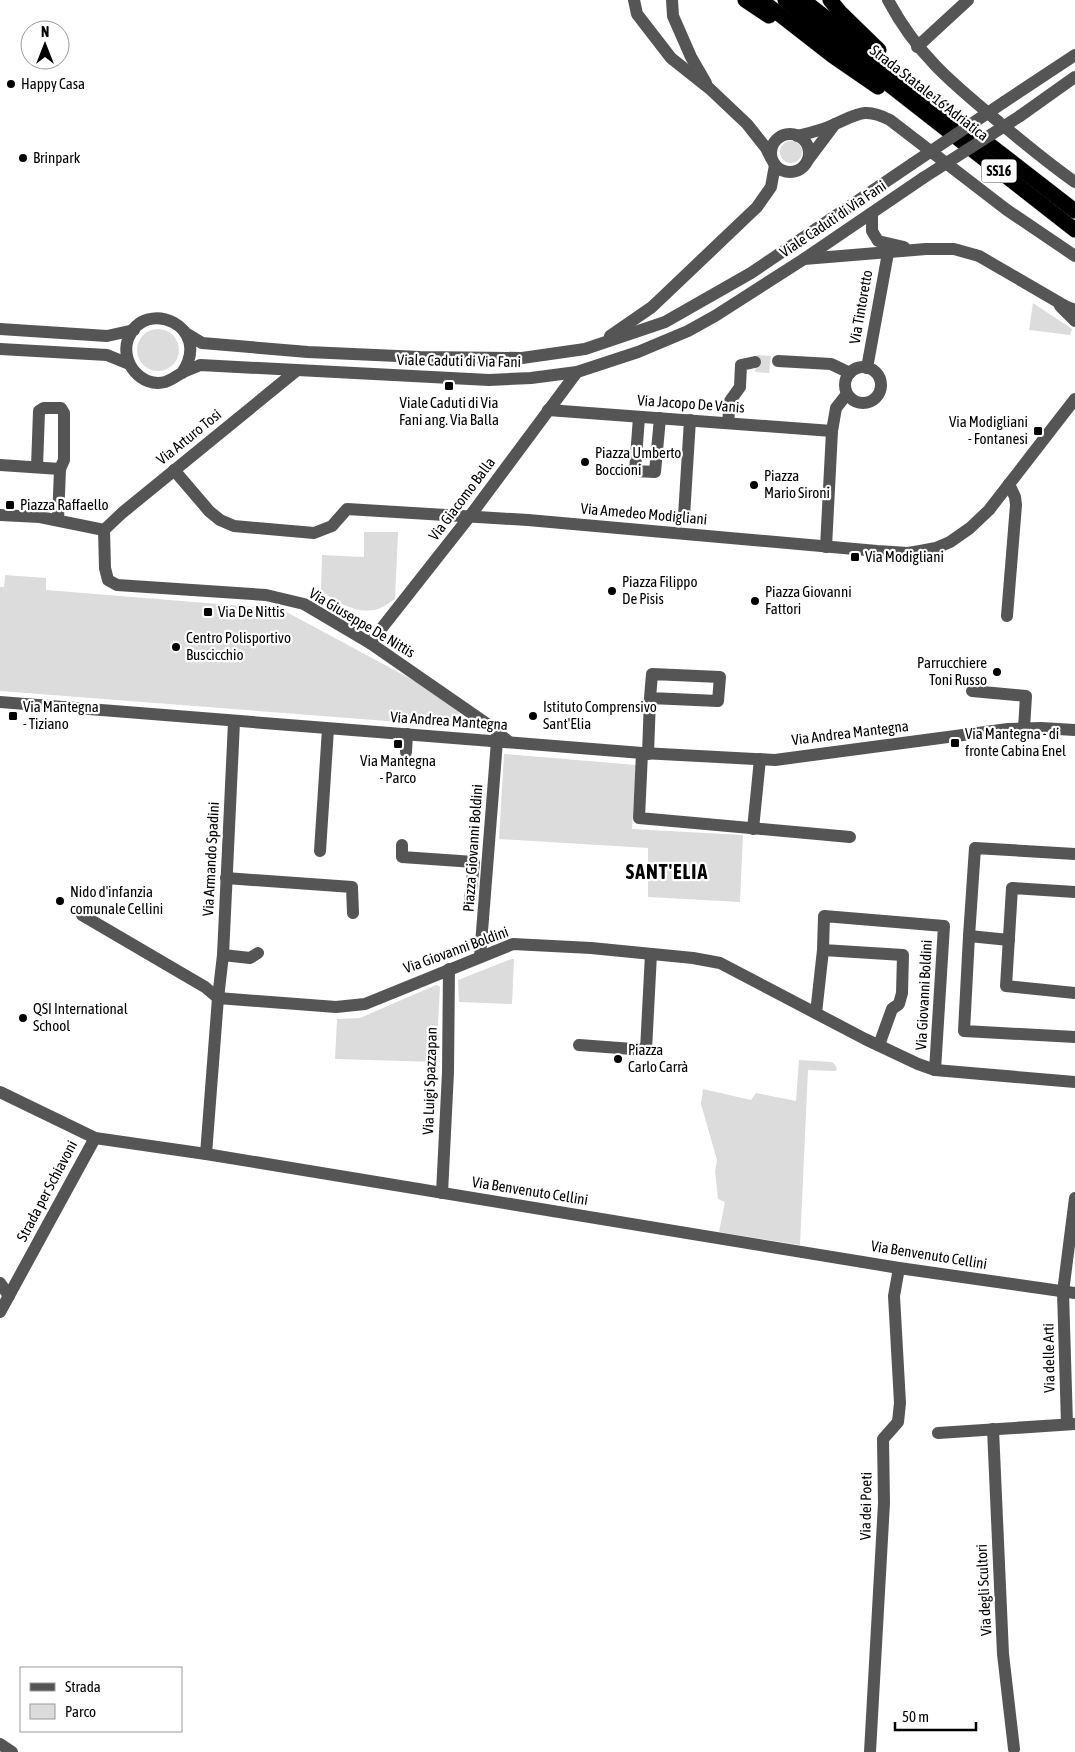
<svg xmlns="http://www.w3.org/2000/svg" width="1075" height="1752" viewBox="0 0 1075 1752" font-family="'Asap Condensed',sans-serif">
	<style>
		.green { fill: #dcdcdc }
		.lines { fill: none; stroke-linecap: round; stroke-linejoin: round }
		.highway-casing { stroke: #dbdbdb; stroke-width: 16 }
		.minor { stroke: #555; stroke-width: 12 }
		.highway { stroke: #000; stroke-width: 15 }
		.minor-bridge { stroke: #555; stroke-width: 12 }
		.poi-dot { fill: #000; stroke: #fff; stroke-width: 2 }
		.labels { text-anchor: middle; stroke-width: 4.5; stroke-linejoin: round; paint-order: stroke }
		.shield { fill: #fff; stroke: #4c4c4c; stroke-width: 1 }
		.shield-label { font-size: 14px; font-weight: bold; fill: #000 }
		.poi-label { font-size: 15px; fill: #000; stroke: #fff; text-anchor: start }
		.street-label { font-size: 15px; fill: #000; stroke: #fff }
		.district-label { font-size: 20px; font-weight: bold; letter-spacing: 1px; fill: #000; stroke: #fff }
	</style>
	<rect width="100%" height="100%" fill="#fff"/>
	<!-- green -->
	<g class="green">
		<circle cx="791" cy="152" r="11"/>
		<path d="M 1033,303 L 1072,329 L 1070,335 L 1029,330 Z"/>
		<circle cx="158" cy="350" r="21"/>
		<path d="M 757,355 L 771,356 L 769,373 L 755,372 Z"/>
		<path d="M 364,532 L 398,532 L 395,599 C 390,602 384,607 378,609 C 358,615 336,603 321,590 L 322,555 L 364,557 Z"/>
		<path d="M 5,575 L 46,578 L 46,590 L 281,609 L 424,686 L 457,710 L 463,719 L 458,724 L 452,726 L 0,691 L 0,587 L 4,587 Z"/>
		<path d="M 504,754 L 636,765 L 632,829 L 743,835 L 740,902 L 648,897 L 648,848 L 499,839 Z"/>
		<path d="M 511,959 L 514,959 L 512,1004 L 459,1002 L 458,980 Z"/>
		<path d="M 436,985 L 439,986 L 440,987 L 436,1062 L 335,1059 L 337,1019 L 360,1018 Z"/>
		<path d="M 799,1060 L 832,1062 L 836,1066 L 837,1070 L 834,1071 L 808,1070 L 800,1245 L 719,1232 L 725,1202 L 718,1199 L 715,1171 L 717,1160 L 701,1104 L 703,1089 L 751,1100 L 756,1093 L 796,1101 Z"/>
	</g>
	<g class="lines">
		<defs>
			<g id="highway">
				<path d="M 745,0 L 769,16"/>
				<path d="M 761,0 L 833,56 L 878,87"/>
				<path d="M 785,0 L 878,76 L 1075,230"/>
				<path d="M 803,0 L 1075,211"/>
				<path d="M 830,0 L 840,12 L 879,50"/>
			</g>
		</defs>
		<!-- highway casing -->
		<use href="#highway" class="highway-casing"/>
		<!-- minor -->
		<g class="minor">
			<path d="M 634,0 L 637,14 L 671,58 L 710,89 L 747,124 L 766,148 L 771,158"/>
			<path d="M 672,0 L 673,16 L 691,57 L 706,83"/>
			<path d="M 888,0 C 917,55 953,84 1000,123 C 1024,143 1049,164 1075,182"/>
			<path d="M 917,47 L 968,0"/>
			<path d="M 1004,102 L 1075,55"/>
			<path d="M 1020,116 L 1075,77"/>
			<circle cx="790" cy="153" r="19"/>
			<path d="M 797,136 C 810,133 823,130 835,124 C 858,114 865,107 890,120 L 1007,210 L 1075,256"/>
			<path d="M 808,160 L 835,124"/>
			<path d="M 872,213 L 872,231 L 878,241 L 904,247"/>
			<path d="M 804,259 L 926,249 L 954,249 L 979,256 L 1065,306 L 1075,310"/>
			<path d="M 1060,306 L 1075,321"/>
			<path d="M 0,329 L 107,336 L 134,330"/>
			<path d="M 187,334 L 202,343 L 308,352 L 420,357 L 522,358 L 585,349 L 665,322 L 751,273 L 912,164"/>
			<path d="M 610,336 L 652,307 L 757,207 L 771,187 L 775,165"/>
			<path d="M 0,349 L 107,355 L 129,364"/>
			<path d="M 778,361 L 831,364 L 850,373"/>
			<circle cx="863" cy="385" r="18"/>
			<path d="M 867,368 L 888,253"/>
			<path d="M 182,373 C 214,326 144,296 128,339 C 120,362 141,388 165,382 C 172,380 176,376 182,373 C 187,370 194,368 200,365 L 489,380 L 531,378 L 577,372 L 638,352 L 688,331 L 715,316 L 804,259 L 923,178"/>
			<path d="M 548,410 L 832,431"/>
			<path d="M 639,417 L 635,471 L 655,472 L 660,418"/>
			<path d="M 728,423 L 730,401 L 740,387 L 741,365 L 755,362"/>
			<path d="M 0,465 L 60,469 L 58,520"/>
			<path d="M 37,467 L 39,411 L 44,408 L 61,408 L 64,413 L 64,460 L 60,469"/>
			<path d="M 174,470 L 209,511 L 220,520 L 234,526 L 314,533 L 332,526 L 347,509 L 528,520 L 877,551 L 908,553 L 920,551 L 936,548 L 950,542 L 970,528 L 989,510 L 1075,399"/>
			<path d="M 0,515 L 40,517 L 104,530"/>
			<path d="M 684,516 L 690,420"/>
			<path d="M 104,530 L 105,568 L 108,580 L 117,585 L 266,595 L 304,604 L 370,643 L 490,726 L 509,742"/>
			<path d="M 104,530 L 122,513 L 296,371"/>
			<path d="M 826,547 L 832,431 L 836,408 L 847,394"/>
			<path d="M 1007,616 L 1016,505 L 1015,497 L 1009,484"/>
			<path d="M 370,643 L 470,516 L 577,372"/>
			<path d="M 972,691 L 1026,696 L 1024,728"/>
			<path d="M 0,702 L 642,753 L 775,760 L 1008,729 L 1041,728 L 1075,730"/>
			<path d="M 406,752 L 407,734"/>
			<path d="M 642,753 L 639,818 L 850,837"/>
			<path d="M 648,754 L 650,698 L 718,701 L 720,677 L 652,674 L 650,698"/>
			<path d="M 753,829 L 760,759"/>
			<path d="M 402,845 L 402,857 L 474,862 L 470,901"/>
			<path d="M 320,851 L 328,729"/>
			<path d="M 226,878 L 352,887 L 353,913"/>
			<path d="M 1075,892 L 1012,888 L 1006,986 L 1075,993"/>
			<path d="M 82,915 L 205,987 L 218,998 L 336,1007 L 365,1004 L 513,944 L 591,948 L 693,958 L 720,963 L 865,1039 L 918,1064 L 935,1070 L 1075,1082"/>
			<path d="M 969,936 L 975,848 L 1075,854"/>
			<path d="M 1009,940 L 969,936 L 964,1031 L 1075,1037"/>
			<path d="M 223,955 L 250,958 L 258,953"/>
			<path d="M 480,957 L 497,741"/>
			<path d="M 816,1013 L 823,950"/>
			<path d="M 579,1045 L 646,1050 L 651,954"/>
			<path d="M 879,1045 L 892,1009 L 899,1004 L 902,993 L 903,955 L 823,950 L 824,916 L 944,926 L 935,1070"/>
			<path d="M 0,1092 L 95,1138 L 206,1154 L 899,1268 L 1075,1293"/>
			<path d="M 206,1154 L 218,998 L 223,955 L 234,722"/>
			<path d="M 442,1193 L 448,1072 L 449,969"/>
			<path d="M 0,1283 L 9,1296"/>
			<path d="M 0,1312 L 95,1138"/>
			<path d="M 1067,1424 L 1063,1292 L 1075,1198"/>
			<path d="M 993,1429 L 1003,1654 L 1014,1749"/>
			<path d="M 938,1433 L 1075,1424"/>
			<path d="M 0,1744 L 12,1752"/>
			<path d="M 870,1752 L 884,1503 L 883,1439 L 898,1422 L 900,1403 L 894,1296 L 899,1268"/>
		</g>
		<!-- highway -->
		<use href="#highway" class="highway"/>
		<!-- minor-bridge -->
		<g class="minor-bridge">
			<path d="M 912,164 L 1004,102"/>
			<path d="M 923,178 L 1020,116"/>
		</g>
	</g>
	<!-- markers -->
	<g class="poi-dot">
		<circle cx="11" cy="84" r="5"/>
		<circle cx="23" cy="158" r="5"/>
		<rect x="444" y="381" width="10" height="10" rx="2.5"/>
		<rect x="1033" y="426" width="10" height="10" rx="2.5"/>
		<circle cx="585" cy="462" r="5"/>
		<circle cx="754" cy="485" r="5"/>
		<rect x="5" y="500" width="10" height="10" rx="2.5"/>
		<rect x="850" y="552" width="10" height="10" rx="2.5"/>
		<circle cx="612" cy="591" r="5"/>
		<circle cx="755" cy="601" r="5"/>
		<rect x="203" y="607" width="10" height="10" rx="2.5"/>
		<circle cx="176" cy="647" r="5"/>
		<circle cx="997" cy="672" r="5"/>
		<rect x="8" y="711" width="10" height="10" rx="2.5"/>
		<circle cx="533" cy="716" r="5"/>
		<rect x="950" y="738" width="10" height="10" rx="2.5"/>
		<rect x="393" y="739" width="10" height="10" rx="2.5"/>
		<circle cx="60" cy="901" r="5"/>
		<circle cx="23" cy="1018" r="5"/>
		<circle cx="618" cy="1059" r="5"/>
	</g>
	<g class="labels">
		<!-- shield labels -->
		<rect class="shield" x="981.5" y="159.5" width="35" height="23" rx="4"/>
		<g class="shield-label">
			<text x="999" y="176">SS16</text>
		</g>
		<!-- poi labels -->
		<g class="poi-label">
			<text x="21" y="89">Happy Casa</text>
			<text x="33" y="163">Brinpark</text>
			<text x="449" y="408" text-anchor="middle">Viale Caduti di Via<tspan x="449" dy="17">Fani ang. Via Balla</tspan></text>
			<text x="1028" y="427" text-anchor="end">Via Modigliani<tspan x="1028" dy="17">- Fontanesi</tspan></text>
			<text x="595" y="458">Piazza Umberto<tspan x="595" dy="17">Boccioni</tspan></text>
			<text x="764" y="481">Piazza<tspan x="764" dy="17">Mario Sironi</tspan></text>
			<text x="20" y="510">Piazza Raffaello</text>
			<text x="865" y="562">Via Modigliani</text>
			<text x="622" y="587">Piazza Filippo<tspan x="622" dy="17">De Pisis</tspan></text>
			<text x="765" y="597">Piazza Giovanni<tspan x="765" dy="17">Fattori</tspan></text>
			<text x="218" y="617">Via De Nittis</text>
			<text x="186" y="643">Centro Polisportivo<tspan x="186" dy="17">Buscicchio</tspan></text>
			<text x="987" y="668" text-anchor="end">Parrucchiere<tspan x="987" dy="17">Toni Russo</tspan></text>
			<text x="23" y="712">Via Mantegna<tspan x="23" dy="17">- Tiziano</tspan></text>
			<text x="543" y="712">Istituto Comprensivo<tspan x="543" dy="17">Sant'Elia</tspan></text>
			<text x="965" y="739">Via Mantegna - di<tspan x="965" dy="17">fronte Cabina Enel</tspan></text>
			<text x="398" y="766" text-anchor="middle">Via Mantegna<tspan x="398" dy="17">- Parco</tspan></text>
			<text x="70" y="897">Nido d'infanzia<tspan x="70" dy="17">comunale Cellini</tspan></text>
			<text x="33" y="1014">QSI International<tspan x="33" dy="17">School</tspan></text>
			<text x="628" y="1055">Piazza<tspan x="628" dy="17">Carlo Carrà</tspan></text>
		</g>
		<!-- street labels -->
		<g class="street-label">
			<text transform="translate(929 93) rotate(38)" y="5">Strada Statale 16 Adriatica</text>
			<text transform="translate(833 219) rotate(-34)" y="5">Viale Caduti di Via Fani</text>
			<text transform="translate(861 307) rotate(-80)" y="5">Via Tintoretto</text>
			<text transform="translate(459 361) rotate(1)" y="5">Viale Caduti di Via Fani</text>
			<text transform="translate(691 404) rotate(4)" y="5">Via Jacopo De Vanis</text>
			<text transform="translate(189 437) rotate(-39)" y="5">Via Arturo Tosi</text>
			<text transform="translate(462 499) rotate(-53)" y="5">Via Giacomo Balla</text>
			<text transform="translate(644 514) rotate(5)" y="5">Via Amedeo Modigliani</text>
			<text transform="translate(362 623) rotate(31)" y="5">Via Giuseppe De Nittis</text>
			<text transform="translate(449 721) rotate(4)" y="5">Via Andrea Mantegna</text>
			<text transform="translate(850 733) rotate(-7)" y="5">Via Andrea Mantegna</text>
			<text transform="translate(473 848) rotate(-86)" y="5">Piazza Giovanni Boldini</text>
			<text transform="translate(211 859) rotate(-87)" y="5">Via Armando Spadini</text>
			<text transform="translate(456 950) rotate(-20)" y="5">Via Giovanni Boldini</text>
			<text transform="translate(924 995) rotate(-87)" y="5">Via Giovanni Boldini</text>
			<text transform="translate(430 1081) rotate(-88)" y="5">Via Luigi Spazzapan</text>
			<text transform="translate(47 1191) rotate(-62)" y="5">Strada per Schiavoni</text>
			<text transform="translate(530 1191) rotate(9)" y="5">Via Benvenuto Cellini</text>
			<text transform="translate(929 1255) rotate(9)" y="5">Via Benvenuto Cellini</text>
			<text transform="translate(1049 1358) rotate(-91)" y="5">Via delle Arti</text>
			<text transform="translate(866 1506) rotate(-89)" y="5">Via dei Poeti</text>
			<text transform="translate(984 1590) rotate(-93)" y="5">Via degli Scultori</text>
		</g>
		<!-- district labels -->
		<g class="district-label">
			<text x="667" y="879">SANT'ELIA</text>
		</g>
	</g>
	<!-- legend -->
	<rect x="20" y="1667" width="162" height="65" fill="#ffffff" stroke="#999999"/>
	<rect x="30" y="1683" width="25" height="8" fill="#555555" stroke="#999999"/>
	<text x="65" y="1692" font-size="15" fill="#000000">Strada</text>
	<rect x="30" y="1704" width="25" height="15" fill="#dcdcdc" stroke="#999999"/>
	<text x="65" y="1717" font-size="15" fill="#000000">Parco</text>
	<!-- north arrow -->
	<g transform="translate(45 45)"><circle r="24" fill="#ffffff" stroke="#999999"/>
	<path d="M0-4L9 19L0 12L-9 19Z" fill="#000000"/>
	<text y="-8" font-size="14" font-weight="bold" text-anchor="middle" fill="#000000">N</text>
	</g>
	<!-- scale -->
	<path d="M895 1722v8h81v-8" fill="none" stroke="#000000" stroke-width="2.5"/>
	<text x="902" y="1722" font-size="15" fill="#000000" stroke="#ffffff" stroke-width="4" paint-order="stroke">50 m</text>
</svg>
